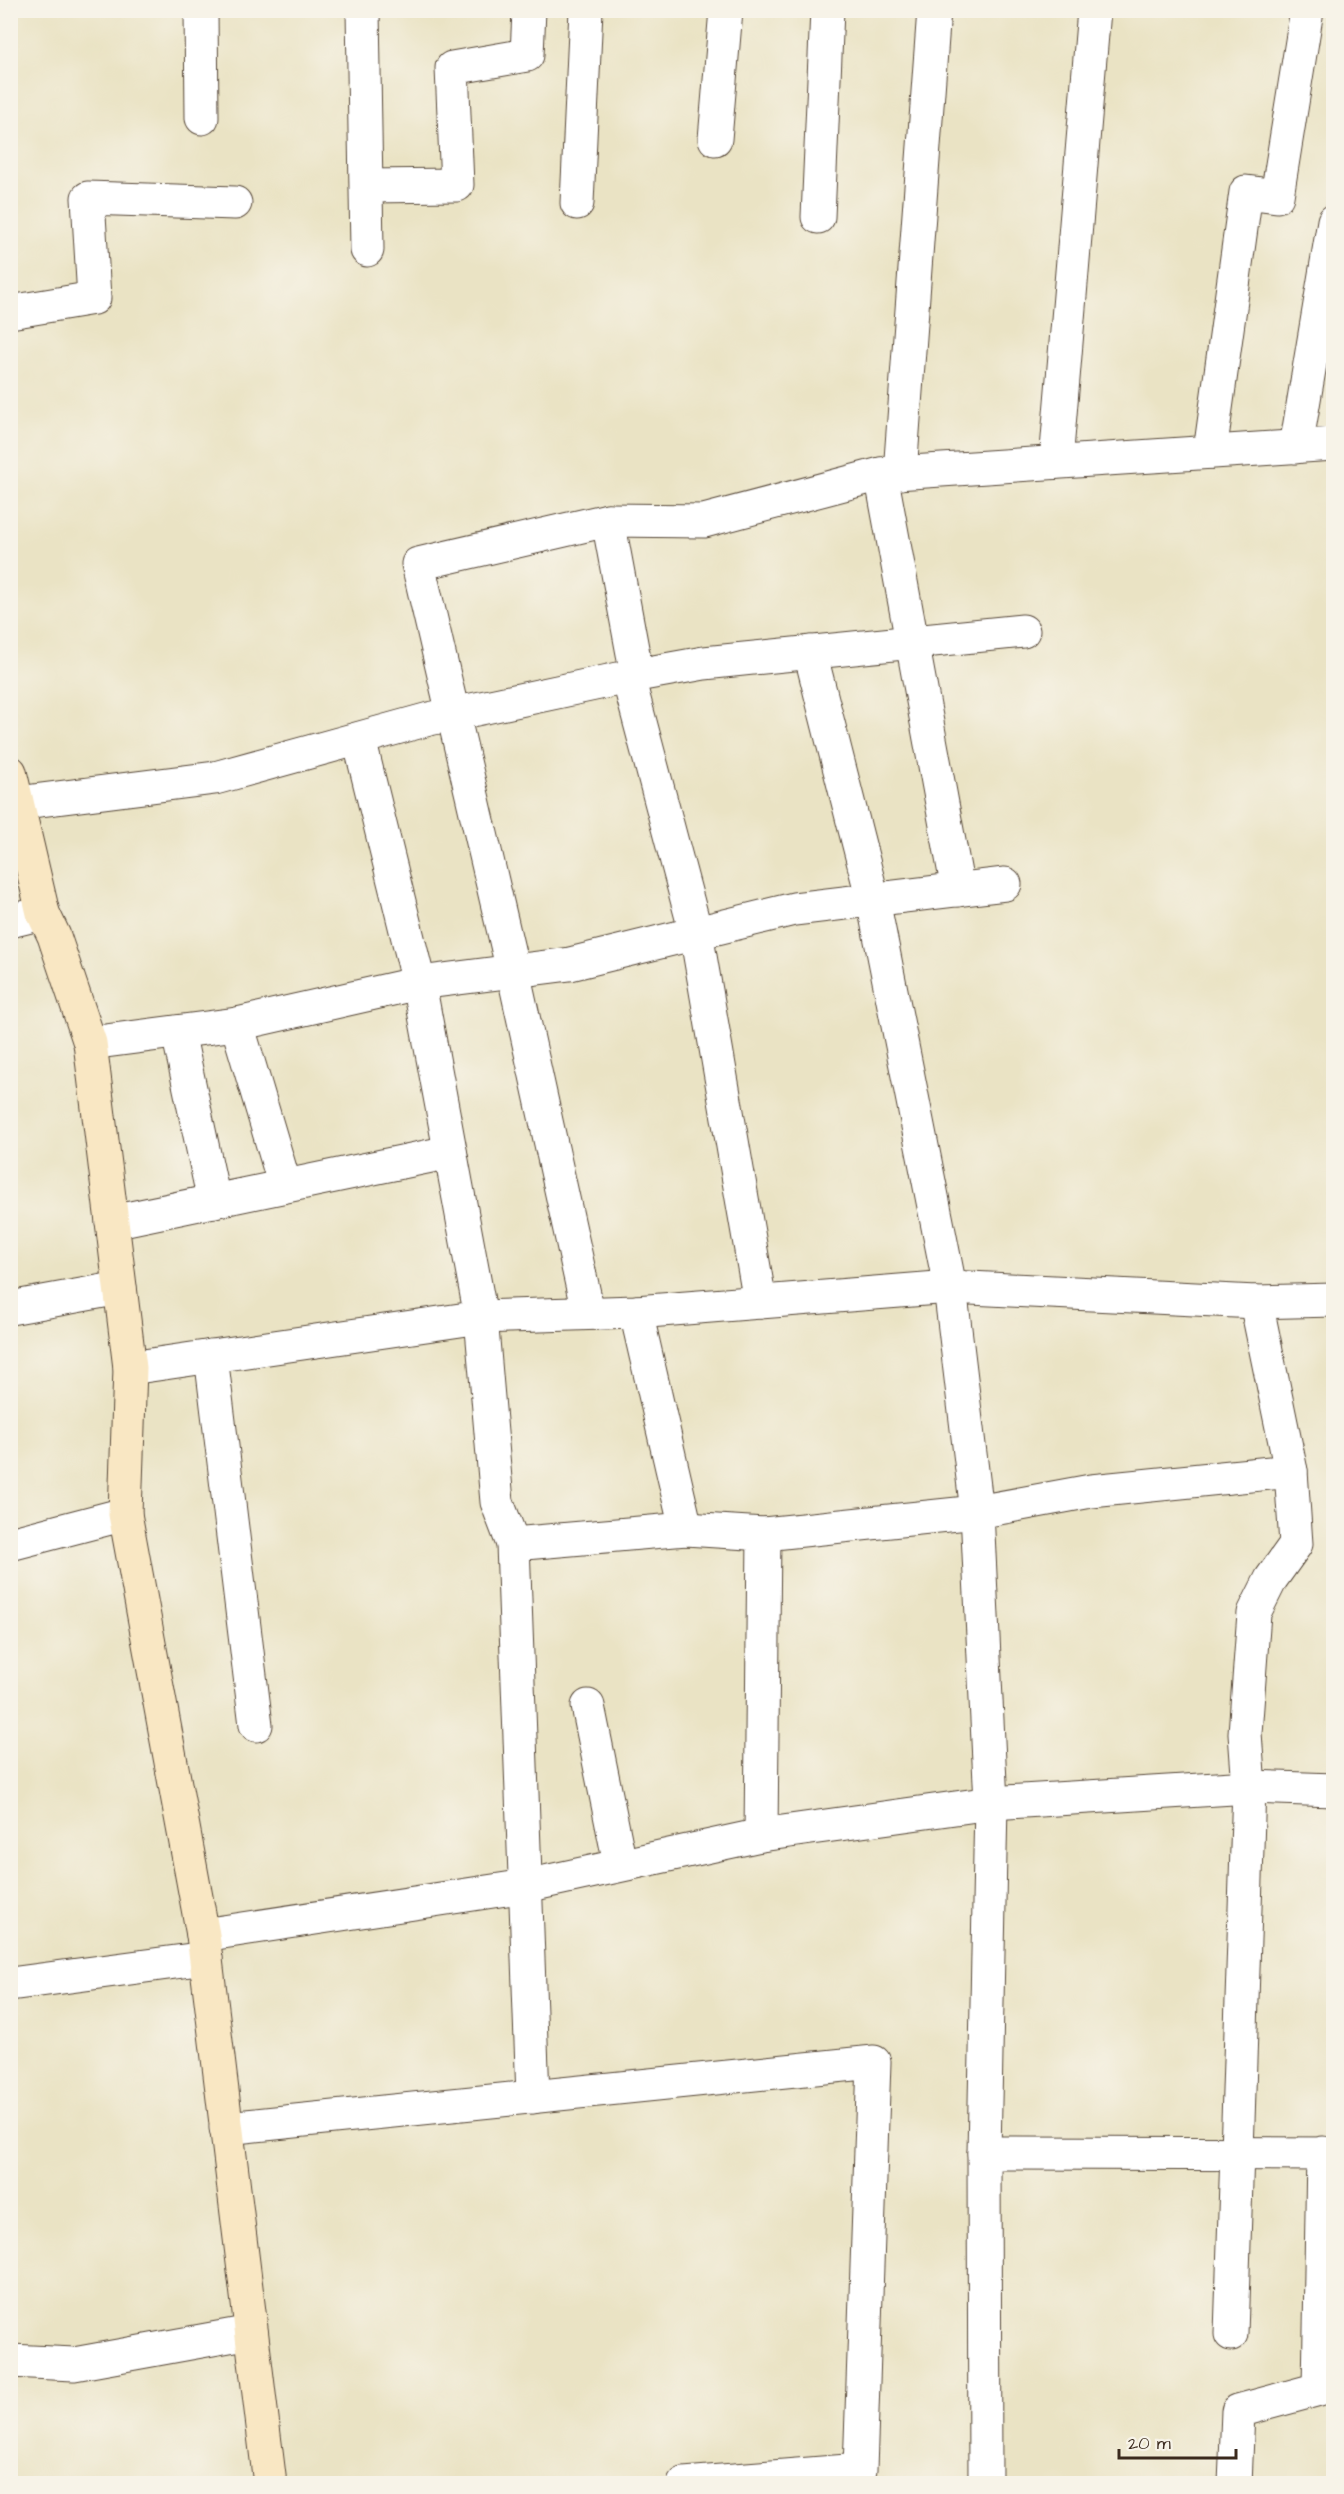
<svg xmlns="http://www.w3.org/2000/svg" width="1344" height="2494" viewBox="0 0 1344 2494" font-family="'Architects Daughter',sans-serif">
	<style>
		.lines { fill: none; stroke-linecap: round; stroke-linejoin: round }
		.minor-casing { stroke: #554637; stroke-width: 35 }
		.secondary-casing { stroke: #554637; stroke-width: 35 }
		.minor { stroke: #fff; stroke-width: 33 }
		.secondary { stroke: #f9e7c3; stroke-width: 33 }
	</style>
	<rect width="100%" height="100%" fill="#f7f3e8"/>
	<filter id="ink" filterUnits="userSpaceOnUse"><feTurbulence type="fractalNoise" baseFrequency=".0167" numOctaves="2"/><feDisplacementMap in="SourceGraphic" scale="12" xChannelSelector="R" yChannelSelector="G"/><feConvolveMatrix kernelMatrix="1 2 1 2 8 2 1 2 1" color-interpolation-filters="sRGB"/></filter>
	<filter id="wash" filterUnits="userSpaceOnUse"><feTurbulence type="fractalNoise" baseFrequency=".008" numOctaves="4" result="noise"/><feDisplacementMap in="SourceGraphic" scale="24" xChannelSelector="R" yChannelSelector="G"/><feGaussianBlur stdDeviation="1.35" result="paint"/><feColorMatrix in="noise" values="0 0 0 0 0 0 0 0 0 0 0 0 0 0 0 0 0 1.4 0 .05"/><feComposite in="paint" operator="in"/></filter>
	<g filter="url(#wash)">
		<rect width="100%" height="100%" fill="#eae3c4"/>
	</g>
	<g filter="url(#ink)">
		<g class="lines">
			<defs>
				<g id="minor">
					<path d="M 201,10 L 202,118"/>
					<path d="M 363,10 L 367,250"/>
					<path d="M 715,139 L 726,10"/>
					<path d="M 367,186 L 457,185 L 452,68 L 527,55 L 529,10"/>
					<path d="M 577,203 L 586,10"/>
					<path d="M 818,217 L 827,10"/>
					<path d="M 10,312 L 94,298 L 88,198 L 235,203"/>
					<path d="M 1296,447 L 1334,221"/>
					<path d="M 1210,452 L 1246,192 L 1277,196 L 1307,10"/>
					<path d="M 1056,462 L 1094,10"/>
					<path d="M 900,473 L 934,10"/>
					<path d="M 881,474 L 958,890"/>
					<path d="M 608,520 L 637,675"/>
					<path d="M 810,652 L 873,900 L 950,1287 L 977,1512 L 991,1803 L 984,2153 L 985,2484"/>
					<path d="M 628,677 L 696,933 L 760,1302"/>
					<path d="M 359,739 L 419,983 L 481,1317 L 497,1502 L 513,1544"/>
					<path d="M 17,803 L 215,778 L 429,719 L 637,675 L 704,663 L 1023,631"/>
					<path d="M 10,921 L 43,913"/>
					<path d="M 237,1024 L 285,1186"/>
					<path d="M 178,1032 L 214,1201"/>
					<path d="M 90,1043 L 237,1024 L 419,983 L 570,964 L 794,909 L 1005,884"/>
					<path d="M 112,1222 L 450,1152"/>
					<path d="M 10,1308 L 120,1288"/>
					<path d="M 588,1312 L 513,971 L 418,564 L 608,520 L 704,521 L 881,474 L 1334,444"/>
					<path d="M 636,1312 L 686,1529"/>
					<path d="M 211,1356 L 256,1725"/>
					<path d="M 130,1368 L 481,1317 L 636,1312 L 950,1287 L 1256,1302 L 1334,1300"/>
					<path d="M 10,1544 L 125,1514"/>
					<path d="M 588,1706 L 620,1864"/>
					<path d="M 761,1835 L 764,1534"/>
					<path d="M 203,1935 L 526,1886 L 761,1835 L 991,1803 L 1249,1787 L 1334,1790"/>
					<path d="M 10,1984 L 206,1958"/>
					<path d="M 533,2097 L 513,1544 L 686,1529 L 764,1534 L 977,1512 L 1091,1491 L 1291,1471"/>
					<path d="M 226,2128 L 874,2062 L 860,2470 L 684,2484"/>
					<path d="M 984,2153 L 1334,2154"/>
					<path d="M 1231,2334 L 1249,1787 L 1245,1733 L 1254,1613 L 1271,1579 L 1296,1544 L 1291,1471 L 1256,1302"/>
					<path d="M 10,2361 L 74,2364 L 251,2332"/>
					<path d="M 1235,2484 L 1238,2411 L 1319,2389 L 1323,2153"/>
				</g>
				<path id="secondary" d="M 10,772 L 43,913 L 54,936 L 90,1043 L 130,1368 L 125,1514 L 203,1935 L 270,2484"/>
			</defs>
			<!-- minor casing -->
			<use href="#minor" class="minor-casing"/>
			<!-- secondary casing -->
			<use href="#secondary" class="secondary-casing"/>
			<!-- minor -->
			<use href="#minor" class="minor"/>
			<!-- secondary -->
			<use href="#secondary" class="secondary"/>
		</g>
	</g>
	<!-- margin -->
	<rect width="1344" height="2494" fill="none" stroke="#f7f3e8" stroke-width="36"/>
	<!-- scale -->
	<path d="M1119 2449v9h117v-9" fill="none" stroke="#3b2a1e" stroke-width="3"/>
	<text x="1128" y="2449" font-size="18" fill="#3b2a1e" stroke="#f7f3e8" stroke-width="4.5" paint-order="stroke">20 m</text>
</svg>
